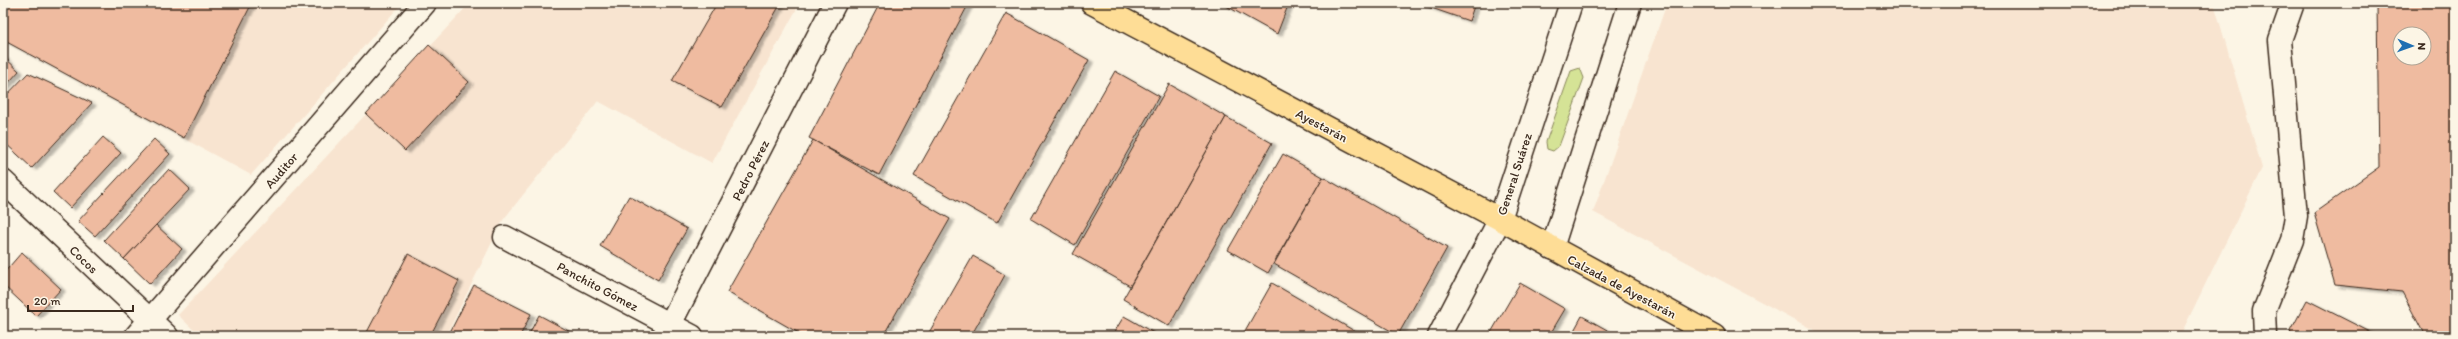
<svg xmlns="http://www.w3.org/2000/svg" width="2458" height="339" viewBox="0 0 2458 339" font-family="Itim,sans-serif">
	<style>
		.built { fill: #f8e4d0 }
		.green { fill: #d5e396; stroke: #88865a }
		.building { fill: #efbba0; stroke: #3b2a1e; fill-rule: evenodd; filter: url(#shadow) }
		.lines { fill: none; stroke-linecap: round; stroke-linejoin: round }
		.minor-casing { stroke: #3b2a1e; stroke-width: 25 }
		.major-casing { stroke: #3b2a1e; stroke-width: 25 }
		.minor { stroke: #fcf5e5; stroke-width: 22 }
		.major { stroke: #fedd96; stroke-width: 22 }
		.labels { text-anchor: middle; stroke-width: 3; stroke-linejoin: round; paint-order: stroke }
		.street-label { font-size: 13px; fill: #3b2a1e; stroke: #fcf5e5 }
	</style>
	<defs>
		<filter id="shadow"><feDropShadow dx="4.5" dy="2.5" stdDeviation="1" flood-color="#0004"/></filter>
	</defs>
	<rect width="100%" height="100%" fill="#fcf5e5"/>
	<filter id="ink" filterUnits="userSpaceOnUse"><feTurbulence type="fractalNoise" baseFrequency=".025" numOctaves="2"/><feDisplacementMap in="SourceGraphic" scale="8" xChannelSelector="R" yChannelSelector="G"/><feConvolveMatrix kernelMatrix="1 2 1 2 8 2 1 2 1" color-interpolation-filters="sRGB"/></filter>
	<g filter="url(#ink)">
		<!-- built -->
		<g class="built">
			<path d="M 3,3 L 402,3 L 251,175 L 3,40 Z"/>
			<path d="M 470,3 L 800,3 L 712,163 L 598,101 L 503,220 L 446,336 L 200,336 L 178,315 Z"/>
			<path d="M 1667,3 L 2214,3 L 2262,168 L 2180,336 L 1825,336 L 1593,212 Z"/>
		</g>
		<!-- green -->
		<path class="green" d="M 1580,68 L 1584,78 L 1559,146 L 1553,151 L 1547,149 L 1546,142 L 1571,71 Z"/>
		<!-- building -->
		<g class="building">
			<path d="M 3,3 L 252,3 L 184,138 L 3,40 Z"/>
			<path d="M 717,3 L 781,3 L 722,107 L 672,81 Z"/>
			<path d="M 880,3 L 969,3 L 879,175 L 809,138 Z"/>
			<path d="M 1221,3 L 1289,3 L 1277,34 Z"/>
			<path d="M 1417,3 L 1475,3 L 1469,21 Z"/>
			<path d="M 2377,3 L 2455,3 L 2455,336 L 2425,336 L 2402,292 L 2335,285 L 2314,213 L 2379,167 ZM 2400,34 L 2424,34 L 2424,58 L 2400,58 Z"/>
			<path d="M 1006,13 L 1089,60 L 997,223 L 914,176 Z"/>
			<path d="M 429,45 L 469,82 L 405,151 L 366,114 Z"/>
			<path d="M 3,56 L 19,71 L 3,89 Z"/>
			<path d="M 1115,71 L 1159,96 L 1075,245 L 1031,219 Z"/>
			<path d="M 28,73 L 92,103 L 32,168 L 3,141 L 3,99 Z"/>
			<path d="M 1169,84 L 1226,117 L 1130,286 L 1073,254 Z"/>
			<path d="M 1226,117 L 1272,143 L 1169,326 L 1123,299 Z"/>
			<path d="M 103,137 L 121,153 L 70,208 L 53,192 Z"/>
			<path d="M 154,139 L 170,154 L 95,236 L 78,221 Z"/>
			<path d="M 813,140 L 950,219 L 883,336 L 804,336 L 727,292 Z"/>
			<path d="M 1283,154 L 1323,177 L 1268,273 L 1228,250 Z"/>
			<path d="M 169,169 L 190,189 L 124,259 L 104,240 Z"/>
			<path d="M 1323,177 L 1447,248 L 1398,335 L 1274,264 Z"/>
			<path d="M 629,196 L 687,229 L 658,280 L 600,246 Z"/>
			<path d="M 156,225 L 182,249 L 150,284 L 124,259 Z"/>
			<path d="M 22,252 L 61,289 L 36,316 L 3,285 L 3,274 Z"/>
			<path d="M 408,254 L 459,281 L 430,336 L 365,336 Z"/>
			<path d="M 973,256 L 1005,275 L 971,336 L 927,336 Z"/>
			<path d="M 1272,283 L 1363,336 L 1242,336 Z"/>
			<path d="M 1520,283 L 1565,309 L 1549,336 L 1489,336 Z"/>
			<path d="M 474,285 L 531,314 L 520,336 L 448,336 Z"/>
			<path d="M 2307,300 L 2374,334 L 2374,336 L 2298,336 L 2290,332 Z"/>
			<path d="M 539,315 L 578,336 L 528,336 Z"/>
			<path d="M 1124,316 L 1159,336 L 1112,336 Z"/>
			<path d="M 1582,316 L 1618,336 L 1571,336 Z"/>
		</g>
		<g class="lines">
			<defs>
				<g id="minor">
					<path d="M 3,181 L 167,336"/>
					<path d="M 505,237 L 692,336"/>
					<path d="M 1552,248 L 1630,3"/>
					<path d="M 136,336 L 425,3"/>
					<path d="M 664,336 L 835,3"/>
					<path d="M 1439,336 L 1500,219 L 1571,3"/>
					<path d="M 2265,336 L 2264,311 L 2292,240 L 2296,216 L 2280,40 L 2293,3"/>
				</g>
				<path id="major" d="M 1092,3 L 1500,219 L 1714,336"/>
			</defs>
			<!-- minor casing -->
			<use href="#minor" class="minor-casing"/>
			<!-- major casing -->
			<use href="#major" class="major-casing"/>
			<!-- minor -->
			<use href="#minor" class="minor"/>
			<!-- major -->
			<use href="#major" class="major"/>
		</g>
	</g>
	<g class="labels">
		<!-- street labels -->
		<g class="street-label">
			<text transform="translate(1322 125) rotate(28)" y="5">Ayestarán</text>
			<text transform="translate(281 170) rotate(-49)" y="5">Auditor</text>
			<text transform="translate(750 170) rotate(-63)" y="5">Pedro Pérez</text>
			<text transform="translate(1514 174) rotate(-72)" y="5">General Suárez</text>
			<text transform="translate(84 259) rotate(44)" y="5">Cocos</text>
			<text transform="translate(598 286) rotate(28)" y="5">Panchito Gómez</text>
			<text transform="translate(1622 286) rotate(28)" y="5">Calzada de Ayestarán</text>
		</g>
	</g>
	<!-- margin -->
	<rect width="2458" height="339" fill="none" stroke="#fcf5e5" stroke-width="16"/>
	<rect x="8" y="8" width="2442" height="323" fill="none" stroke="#3b2a1e" stroke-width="1.5" filter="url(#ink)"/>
	<!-- north arrow -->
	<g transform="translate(2412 46) rotate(92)"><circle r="19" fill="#fcf5e5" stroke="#afa495"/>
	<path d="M0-3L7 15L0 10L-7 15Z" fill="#1f6fb2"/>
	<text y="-6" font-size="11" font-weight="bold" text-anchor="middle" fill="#3b2a1e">N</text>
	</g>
	<!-- scale -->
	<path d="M28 305v6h105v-6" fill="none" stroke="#3b2a1e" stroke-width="2"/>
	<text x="34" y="305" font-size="12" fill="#3b2a1e" stroke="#fcf5e5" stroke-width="3" paint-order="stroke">20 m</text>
</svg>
